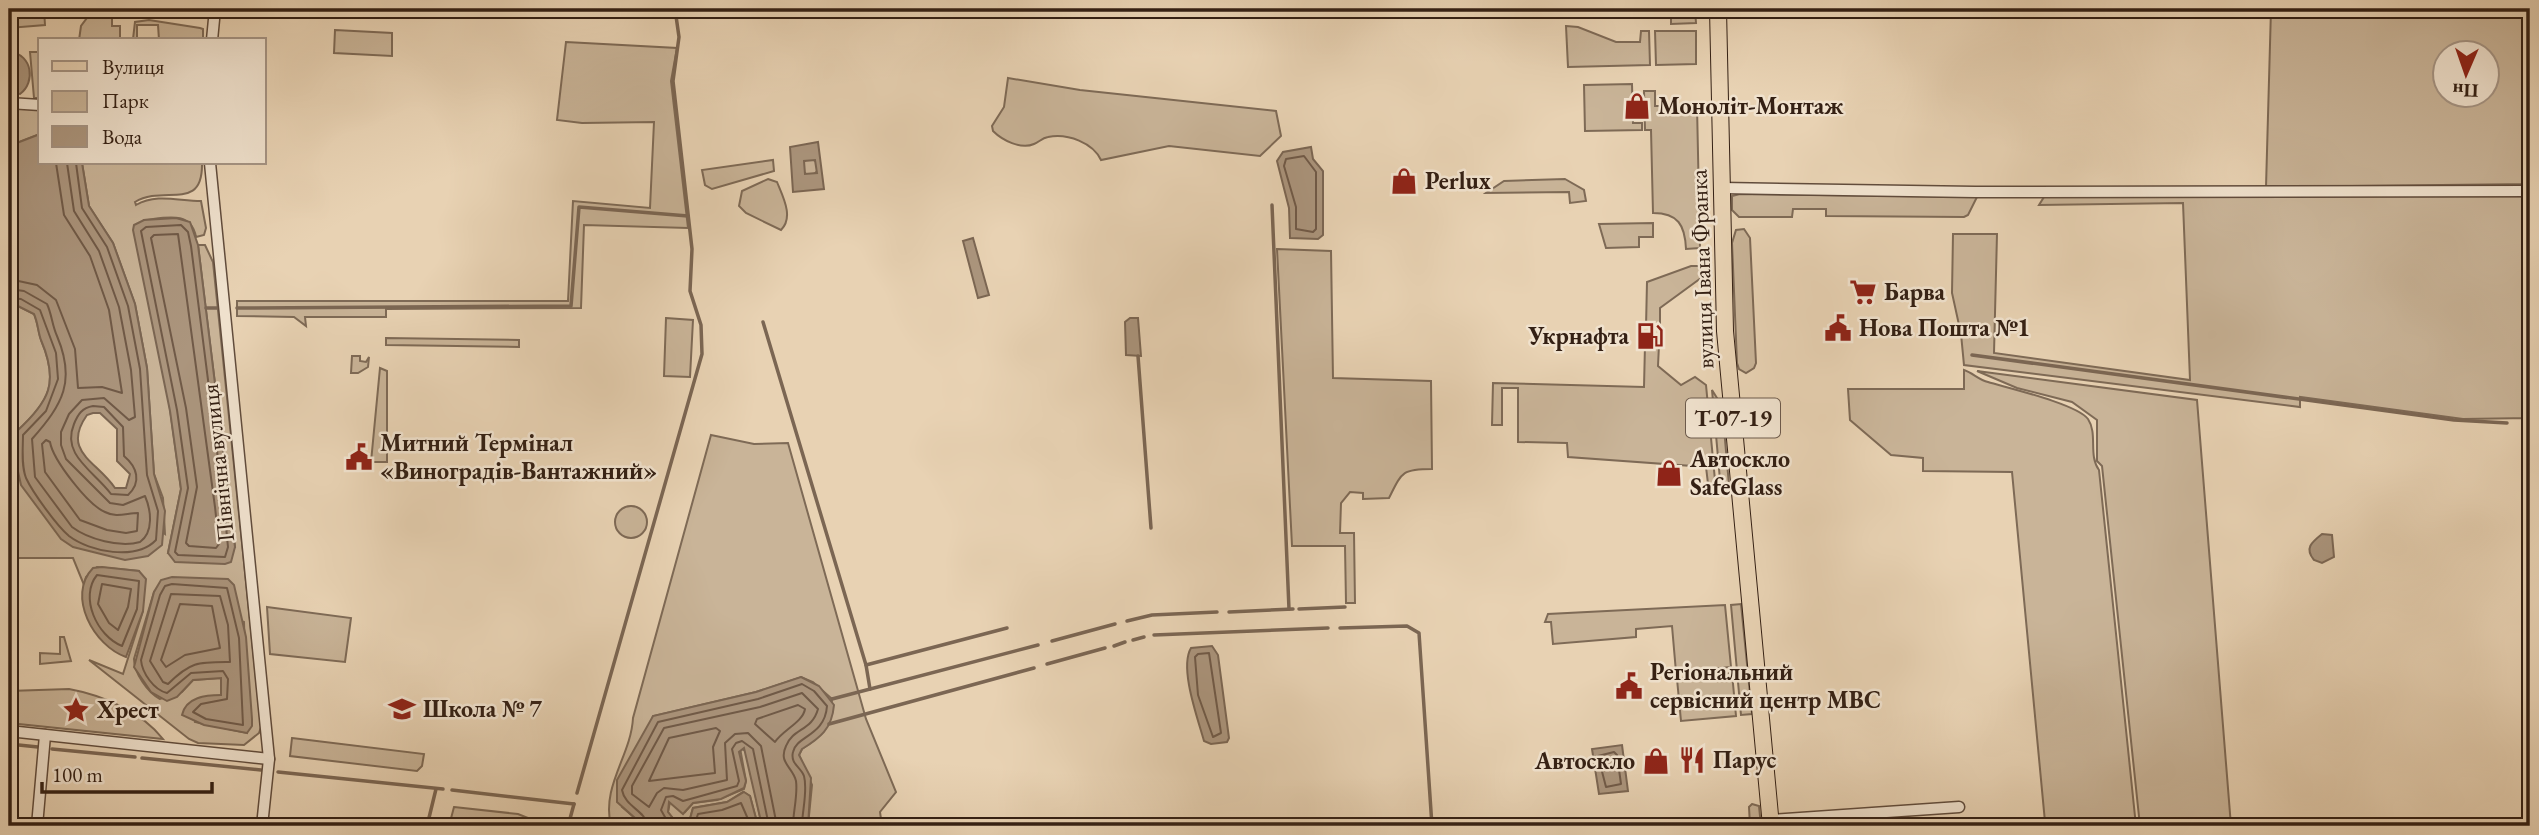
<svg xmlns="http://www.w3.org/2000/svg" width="2539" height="835" viewBox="0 0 2539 835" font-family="'EB Garamond',serif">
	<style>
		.green { fill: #c9b498; stroke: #7e6a56; stroke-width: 2; fill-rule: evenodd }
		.water { fill: #ab957d; stroke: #7b6653; stroke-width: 2; fill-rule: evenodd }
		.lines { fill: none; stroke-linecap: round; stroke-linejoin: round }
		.shore { stroke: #705a48; stroke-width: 2 }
		.stream { stroke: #7b6653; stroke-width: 3.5 }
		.street-casing { stroke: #614c3c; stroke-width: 13 }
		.primary-casing { stroke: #342014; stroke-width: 18 }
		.street { stroke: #f0e2ce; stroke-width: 10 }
		.primary { stroke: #e8d2b3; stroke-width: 16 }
		.labels { text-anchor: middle; stroke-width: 5; stroke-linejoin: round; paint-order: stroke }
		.shield { fill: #f0e2ce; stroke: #6c5a4c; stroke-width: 2 }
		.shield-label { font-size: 23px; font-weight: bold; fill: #342014 }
		.poi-label { font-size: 24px; font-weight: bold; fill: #342014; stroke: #f0e2ce; text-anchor: start }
		.street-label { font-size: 24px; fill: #342014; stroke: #f0e2ce }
	</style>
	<rect width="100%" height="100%" fill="#e8d2b3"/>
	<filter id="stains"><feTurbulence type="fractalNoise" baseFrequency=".00286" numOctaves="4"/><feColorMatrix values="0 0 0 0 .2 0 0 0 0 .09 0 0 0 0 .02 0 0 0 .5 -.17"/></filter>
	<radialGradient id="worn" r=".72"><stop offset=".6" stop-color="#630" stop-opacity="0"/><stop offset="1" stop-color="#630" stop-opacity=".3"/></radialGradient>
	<!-- green -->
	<g class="green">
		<path d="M 9,9 L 44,9 L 45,25 L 9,28 Z"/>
		<path d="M 168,9 L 207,9 L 195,17 L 164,12 Z"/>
		<path d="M 1671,9 L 1695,9 L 1696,23 L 1671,24 Z"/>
		<path d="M 2271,9 L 2530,9 L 2530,184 L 2266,187 ZM 2444,52 L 2486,52 L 2486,94 L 2444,94 Z"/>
		<path d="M 112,14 L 112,26 L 120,26 L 120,40 L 79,40 L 81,26 L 87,18 Z"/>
		<path d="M 149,20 L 200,28 L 203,29 L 203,40 L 159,40 L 158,25 L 137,25 L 137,39 L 133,39 L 135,22 Z"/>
		<path d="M 1566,26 L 1578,27 L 1616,42 L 1640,42 L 1641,31 L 1649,31 L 1650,65 L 1568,67 Z"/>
		<path d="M 335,30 L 392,33 L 392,56 L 334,53 Z"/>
		<path d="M 1655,31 L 1696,31 L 1696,64 L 1656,65 Z"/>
		<path d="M 566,42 L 677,48 L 671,81 L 688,228 L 584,225 L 581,308 L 386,309 L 386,317 L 305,317 L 306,326 L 294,317 L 237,316 L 237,301 L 568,301 L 573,201 L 650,208 L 654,122 L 582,123 L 557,120 Z"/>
		<path d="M 30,52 L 40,52 L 40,98 L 34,98 Z"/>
		<path d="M 1008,78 L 1080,90 L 1276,111 L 1281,136 L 1260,156 L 1169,146 L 1101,160 C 1093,143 1068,133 1048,137 C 1042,138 1039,142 1034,144 C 1021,150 1002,140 993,131 L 992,126 L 1004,107 Z"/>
		<path d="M 1632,84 L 1633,123 L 1642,123 L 1642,130 L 1585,131 L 1584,85 Z"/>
		<path d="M 1644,91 L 1655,91 L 1655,106 L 1697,106 L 1700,248 L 1686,249 C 1685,225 1678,213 1653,213 L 1651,130 L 1645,130 Z"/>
		<path d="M 9,107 L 40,109 L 40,134 L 9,146 Z"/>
		<circle cx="810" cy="167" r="8"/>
		<path d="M 773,160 L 774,171 L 712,189 L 705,185 L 702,170 Z"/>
		<path d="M 82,163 L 202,163 C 203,213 164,184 135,202 L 136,205 C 157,193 178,201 201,201 L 206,228 L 204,235 L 196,237 C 191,210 165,218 144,220 L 181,489 L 168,553 L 235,547 L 198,245 L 205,245 L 213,262 L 261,727 L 259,733 L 244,745 L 198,743 L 189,739 L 89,660 L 123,674 L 143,611 L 139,571 L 97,567 L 86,577 L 84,585 L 73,558 L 9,558 L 9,305 L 18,306 L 34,314 C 38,323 38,332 41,340 C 59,382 50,401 17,431 L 165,534 L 163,498 L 154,474 L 147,368 L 135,304 L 113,243 L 89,206 ZM 154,592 L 244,622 L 247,733 L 195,722 L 199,698 L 222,695 L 221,678 L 193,680 L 182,692 L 160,699 C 148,693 134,673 134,659 Z"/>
		<path d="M 768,179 L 777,182 C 783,197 794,217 781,230 L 746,213 L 739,206 L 742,191 Z"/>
		<path d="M 1565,179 L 1584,190 L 1586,201 L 1570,203 L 1569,192 L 1486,193 L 1504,181 Z"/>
		<path d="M 1740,194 L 1977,197 L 1968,215 L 1964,217 L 1826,216 L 1826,209 L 1793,209 L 1792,217 L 1739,217 L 1732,210 L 1732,196 Z"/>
		<path d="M 2530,196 L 2530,435 L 2529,418 L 2463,419 L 2300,397 L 2300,407 L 1964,365 L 1961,334 L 1952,293 L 1953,234 L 1997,234 L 1994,353 L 2190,380 L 2183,203 L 2039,205 L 2044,197 Z"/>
		<path d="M 1653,223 L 1653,237 L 1639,237 L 1639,247 L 1606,248 L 1599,224 Z"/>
		<path d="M 1744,229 L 1750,238 L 1756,363 L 1754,368 L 1746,373 L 1739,369 L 1737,363 L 1732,243 L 1736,230 Z"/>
		<path d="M 1277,249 L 1331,251 L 1333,378 L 1431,381 L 1432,469 C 1402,469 1402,472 1389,498 L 1363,499 L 1363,493 L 1350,492 L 1341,503 L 1340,533 L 1354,533 L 1355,603 L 1346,603 L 1345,546 L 1292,546 Z"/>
		<path d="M 1691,266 L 1701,266 L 1701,278 L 1660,308 L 1660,328 L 1646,327 L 1647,282 Z"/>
		<path d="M 666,318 L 693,320 L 690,377 L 664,376 Z"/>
		<path d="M 386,338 L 519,340 L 519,347 L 386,345 Z"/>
		<path d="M 1645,345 L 1659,345 L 1658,366 L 1681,385 L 1695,377 L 1706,385 L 1716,491 L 1709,492 L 1706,467 L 1568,457 L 1567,443 L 1518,442 L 1518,388 L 1502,388 L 1502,425 L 1492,425 L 1493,383 L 1644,387 Z"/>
		<path d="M 352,356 L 360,356 L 360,361 L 366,362 L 369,357 L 368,367 L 358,373 L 351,373 Z"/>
		<path d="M 380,368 L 387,371 L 387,462 L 371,462 Z"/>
		<path d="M 1964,370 C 1973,373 1979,380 1988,382 C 2008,388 2077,404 2088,419 C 2098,434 2088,455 2099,470 L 2136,826 L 2024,826 L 2045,822 L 2012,472 L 1923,471 L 1923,458 L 1891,455 L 1850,420 L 1848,389 L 1964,389 Z"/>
		<path d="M 1977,371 L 2197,400 L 2231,826 L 2140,826 L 2102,466 L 2097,461 L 2097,420 L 2072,402 L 2017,388 Z"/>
		<path d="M 1712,390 L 1722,406 L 1729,485 L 1726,490 L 1721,491 Z"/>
		<path d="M 711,435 L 754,444 L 788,443 L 866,719 L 896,792 L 880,812 L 882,826 L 808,826 L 812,785 L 799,755 L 802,749 C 825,734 831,728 832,699 L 813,682 L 801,677 L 756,692 L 653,716 L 622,807 L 644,826 L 611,826 C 601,786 631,756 633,718 Z"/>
		<circle cx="631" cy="522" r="16"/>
		<path d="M 1741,604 L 1752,714 L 1741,715 L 1731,605 Z"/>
		<path d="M 1725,605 L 1731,667 L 1676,672 L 1672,626 L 1636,629 L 1636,637 L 1553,644 L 1551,622 L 1545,622 L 1548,614 Z"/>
		<path d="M 267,607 L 351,618 L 345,662 L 270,654 Z"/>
		<path d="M 60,637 L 64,637 L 71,661 L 40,664 L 40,653 L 60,654 Z"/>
		<path d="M 1732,673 L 1736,716 L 1681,721 L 1677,679 Z"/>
		<path d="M 69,689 C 102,695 142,712 163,739 L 9,723 L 9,691 Z"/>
		<path d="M 292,738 L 424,754 L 422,766 L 417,771 L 290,756 Z"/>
		<path d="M 740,748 L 746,751 L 762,826 L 758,826 L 750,796 L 743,792 L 727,802 L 693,808 L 688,826 L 679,826 L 668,812 L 670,802 L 685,812 L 693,803 L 717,800 L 744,789 L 746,781 Z"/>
		<path d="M 1752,804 L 1759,806 L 1761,826 L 1750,826 L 1749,807 Z"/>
		<path d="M 454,807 L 518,814 L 543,824 L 562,826 L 449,826 Z"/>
	</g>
	<!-- water -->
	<g class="water">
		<path d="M 11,52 C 32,55 36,82 20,94 L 9,92 Z"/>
		<path d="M 40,134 L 40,163 L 82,163 L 89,206 L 113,243 L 135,304 L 147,368 L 154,474 L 165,511 L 162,545 L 148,556 L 125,560 L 73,547 L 61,539 L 21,485 L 15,458 L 17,431 C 50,401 59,382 41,340 C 38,332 38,323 34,314 L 18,306 L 9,305 L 9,146 ZM 93,413 L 100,413 L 117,429 L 117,461 L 130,474 L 126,488 L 115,488 C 97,461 61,452 87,415 Z"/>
		<path d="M 818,142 L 824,189 L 793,192 L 790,147 ZM 815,160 L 817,173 L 805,174 L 804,161 Z"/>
		<path d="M 1311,147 L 1313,159 L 1323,171 L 1323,235 L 1318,239 L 1290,238 L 1289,208 L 1277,161 L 1283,152 Z"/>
		<path d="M 176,218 L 190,222 L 198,245 L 235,547 L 231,562 L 225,564 L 175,562 L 168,553 L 181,489 L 170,411 L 133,230 L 134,225 L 144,220 Z"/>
		<path d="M 973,238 L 989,295 L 978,298 L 963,241 Z"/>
		<path d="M 1130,318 L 1138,318 L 1141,356 L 1126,355 L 1125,322 Z"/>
		<path d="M 2322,534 L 2332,535 L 2334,557 L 2322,563 L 2314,560 C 2304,548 2312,542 2322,534 Z"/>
		<path d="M 102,567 L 139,571 L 146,579 L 143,611 L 126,657 C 94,646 66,596 93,568 Z"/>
		<path d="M 172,577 L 228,579 L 234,585 L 246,637 L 252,719 L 252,726 L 247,733 L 204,725 L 182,715 C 186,697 206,695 221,695 L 221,678 L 193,680 L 177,697 L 167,701 L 151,692 L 134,667 L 154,592 L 161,580 Z"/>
		<path d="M 1212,646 L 1218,655 L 1229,738 L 1227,742 L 1211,744 L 1204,741 C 1198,719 1179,668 1191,648 Z"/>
		<path d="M 801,677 L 819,686 L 834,705 C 832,729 820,738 802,749 L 799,755 L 811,778 L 808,826 L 762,826 L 744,748 L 739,752 L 746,781 L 744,788 L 721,799 L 693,803 L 683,814 L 669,802 L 668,812 L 679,826 L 644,826 L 617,802 L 617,780 L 653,716 L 756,692 Z"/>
		<path d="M 1622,745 L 1628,791 L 1599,794 L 1592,749 Z"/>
		<path d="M 744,792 L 750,796 L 758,826 L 688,826 L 693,808 L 727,802 Z"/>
	</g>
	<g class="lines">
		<!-- shore -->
		<g class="shore">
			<path d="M 1304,156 L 1316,172 L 1316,229 L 1313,232 L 1296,229 L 1296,207 L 1284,166 L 1286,159 Z"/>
			<path d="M 181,225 L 188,232 L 191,246 L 224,506 L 228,547 L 225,557 L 178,555 L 175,552 L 188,488 L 177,410 L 141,231 L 146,227 Z"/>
			<path d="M 178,234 L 215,507 L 219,544 L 216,548 L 189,546 L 186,543 L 197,487 L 186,408 L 151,238 L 154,235 Z"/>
			<path d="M 9,279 L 37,285 L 56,300 L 75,349 L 78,388 L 102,387 L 122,393 L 109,310 L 90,256 L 64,215 L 56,163"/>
			<path d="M 9,289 L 24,291 L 47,304 C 52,315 52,325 57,336 C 76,381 63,404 32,439 L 35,477 L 72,527 C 88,539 120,548 140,542 C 154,532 151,510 145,496 L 123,505 L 110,503 L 66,459 L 61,445 L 61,432 L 69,414 L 82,400 L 104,398 L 129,420 L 135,417 L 131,370 L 119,307 L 99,251 L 74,211 L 67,163"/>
			<path d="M 9,298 L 21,299 L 40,310 L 56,353 L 58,379 L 46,411 L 23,435 C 23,449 21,465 26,478 C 33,493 57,526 69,536 C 90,552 136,561 156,540 L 158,511 L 147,475 L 140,369 L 128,306 L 107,247 L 82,208 L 76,163"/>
			<path d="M 93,406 L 104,407 L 123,427 L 124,456 C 137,467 142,482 128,495 L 111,494 C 94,471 61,455 74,424 C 78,414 82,408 93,406 Z"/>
			<path d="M 46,440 L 50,442 C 53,460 88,505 105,512 C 116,518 127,513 138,513 L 137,531 L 126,533 L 107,530 L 80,520 L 45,472 L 42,444 Z"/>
			<path d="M 97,575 L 139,581 L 137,609 L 122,646 C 97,636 79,597 97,575 Z"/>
			<path d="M 102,584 L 131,589 L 128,607 L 118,630 L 109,623 L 98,604 Z"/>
			<path d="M 172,584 L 227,588 L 239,638 L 243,725 L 206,719 L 193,712 L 201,704 L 227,699 L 228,679 L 223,671 L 191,673 L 167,693 C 154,690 142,673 141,660 L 160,595 L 165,586 Z"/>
			<path d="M 171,594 L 220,596 L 228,625 L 230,662 C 199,662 191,661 168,684 L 163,682 L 150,661 Z"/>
			<path d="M 180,604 L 212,606 L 220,648 L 185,655 L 166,667 L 161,660 Z"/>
			<path d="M 1209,653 L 1221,733 L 1213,737 L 1198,695 L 1195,657 L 1198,654 Z"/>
			<path d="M 798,705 L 805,709 C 803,722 783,730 775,742 L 755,724 L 757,719 Z"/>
			<path d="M 716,728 L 720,731 L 713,747 L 715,773 L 649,781 L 669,738 Z"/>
			<path d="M 1614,752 L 1617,755 L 1621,784 L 1606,787 L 1598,756 Z"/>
			<path d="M 648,826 C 645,810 625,807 622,790 L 658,722 L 758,699 L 802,684 L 814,691 L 827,706 C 825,736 796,736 793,752 C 790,764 801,767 804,776 C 808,791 802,811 802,826"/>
			<path d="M 670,826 L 661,810 L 666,797 L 673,796 L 683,801 L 737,786 L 739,781 L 732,749 L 736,743 L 742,741 L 753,749 L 769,826"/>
			<path d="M 694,826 L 698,814 L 722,810 L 741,803 L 751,826"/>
			<path d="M 777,826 L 761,746 L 748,733 L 735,734 L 725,743 L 727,780 L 683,790 L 664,788 L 657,793 L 649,807 L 632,794 L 632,786 L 664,728 L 760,707 L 802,693 L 818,709 C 812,731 793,728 786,746 C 778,763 793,767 796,781 C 798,795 793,812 793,826"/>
		</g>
		<!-- stream -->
		<g class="stream">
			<path d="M 1272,205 L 1289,609"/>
			<path d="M 206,308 L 218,308"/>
			<path d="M 237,308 L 571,306 L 579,207 L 688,216"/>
			<path d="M 763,322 L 866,665 L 870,689"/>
			<path d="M 1972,355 L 2454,420 L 2507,423"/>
			<path d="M 1138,356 L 1151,528"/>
			<path d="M 1299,609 L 1345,607"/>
			<path d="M 1229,612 L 1293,609"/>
			<path d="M 1127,621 L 1152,615 L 1217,612"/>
			<path d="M 1340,628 L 1407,626 L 1419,633 L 1432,826"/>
			<path d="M 1154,635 L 1328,628"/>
			<path d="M 1133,640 L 1144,637"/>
			<path d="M 1052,641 L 1115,624"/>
			<path d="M 1114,646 L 1125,642"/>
			<path d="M 1047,664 L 1105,648"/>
			<path d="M 866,665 L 1007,628"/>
			<path d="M 832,699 L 1038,645"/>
			<path d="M 829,724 L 1034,668"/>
			<path d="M 9,744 L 38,747"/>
			<path d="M 52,749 L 135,757"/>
			<path d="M 142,758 L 261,770"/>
			<path d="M 278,772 L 443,789"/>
			<path d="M 452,790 L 574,804"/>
			<path d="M 577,793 L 702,354 L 701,325 L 690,291 L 692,249 L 673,81 L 679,37 L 675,9"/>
			<path d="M 427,826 L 436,789"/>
			<path d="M 568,826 L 574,804"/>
		</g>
		<defs>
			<g id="street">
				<path d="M 212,40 L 215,9"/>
				<path d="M 9,103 L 40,105"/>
				<path d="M 210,163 L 269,759 L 262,826"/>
				<path d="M 1722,188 L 1975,192 L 2530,191"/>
				<path d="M 9,731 L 269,759"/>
				<path d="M 1770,820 L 1959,807"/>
				<path d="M 37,826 L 45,735"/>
			</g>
			<path id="primary" d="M 1718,9 L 1725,331 L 1771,826"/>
		</defs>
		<!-- street casing -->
		<use href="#street" class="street-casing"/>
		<!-- primary casing -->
		<use href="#primary" class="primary-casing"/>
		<!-- street -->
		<use href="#street" class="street"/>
		<!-- primary -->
		<use href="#primary" class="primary"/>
	</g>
	<!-- icons -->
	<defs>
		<symbol id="shop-bare" viewBox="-9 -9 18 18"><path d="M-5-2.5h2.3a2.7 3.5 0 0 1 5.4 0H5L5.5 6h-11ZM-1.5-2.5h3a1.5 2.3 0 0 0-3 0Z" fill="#8f2418" stroke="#f0e2ce" stroke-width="2.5" paint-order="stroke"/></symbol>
		<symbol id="supermarket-bare" viewBox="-9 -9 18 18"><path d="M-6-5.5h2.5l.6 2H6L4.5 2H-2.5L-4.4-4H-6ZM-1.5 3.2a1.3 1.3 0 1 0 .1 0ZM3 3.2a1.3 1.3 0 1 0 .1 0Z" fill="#8f2418" stroke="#f0e2ce" stroke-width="2.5" paint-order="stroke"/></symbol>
		<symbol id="civic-bare" viewBox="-9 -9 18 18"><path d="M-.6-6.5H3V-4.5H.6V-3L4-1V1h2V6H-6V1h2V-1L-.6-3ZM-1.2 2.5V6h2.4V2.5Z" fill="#8f2418" stroke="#f0e2ce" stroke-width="2.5" paint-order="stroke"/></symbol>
		<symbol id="fuel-bare" viewBox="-9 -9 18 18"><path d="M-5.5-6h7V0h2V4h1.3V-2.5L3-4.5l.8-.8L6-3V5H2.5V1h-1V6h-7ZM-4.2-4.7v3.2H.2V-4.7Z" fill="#8f2418" stroke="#f0e2ce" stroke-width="2.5" paint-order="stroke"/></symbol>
		<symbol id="school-bare" viewBox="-9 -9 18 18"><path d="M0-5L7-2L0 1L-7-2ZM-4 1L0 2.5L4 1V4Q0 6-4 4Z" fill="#8f2418" stroke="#f0e2ce" stroke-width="2.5" paint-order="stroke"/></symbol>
		<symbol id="sight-bare" viewBox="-9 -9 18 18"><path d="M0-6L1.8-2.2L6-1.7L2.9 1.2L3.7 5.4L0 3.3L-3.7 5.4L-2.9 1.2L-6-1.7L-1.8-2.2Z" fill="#8f2418" stroke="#f0e2ce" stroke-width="2.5" paint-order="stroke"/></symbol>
		<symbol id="restaurant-bare" viewBox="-9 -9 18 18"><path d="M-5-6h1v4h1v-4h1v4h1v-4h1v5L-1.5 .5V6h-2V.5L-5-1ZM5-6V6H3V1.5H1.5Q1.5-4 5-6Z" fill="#8f2418" stroke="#f0e2ce" stroke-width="2.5" paint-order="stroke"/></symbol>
	</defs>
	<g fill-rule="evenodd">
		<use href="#shop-bare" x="1618" y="87" width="38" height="38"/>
		<use href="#shop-bare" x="1385" y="162" width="38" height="38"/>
		<use href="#supermarket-bare" x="1844" y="273" width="38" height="38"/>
		<use href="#civic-bare" x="1819" y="309" width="38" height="38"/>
		<use href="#fuel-bare" x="1631" y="317" width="38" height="38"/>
		<use href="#civic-bare" x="340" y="438" width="38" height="38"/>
		<use href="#shop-bare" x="1650" y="454" width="38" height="38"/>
		<use href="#civic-bare" x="1610" y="667" width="38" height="38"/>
		<use href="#school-bare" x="383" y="690" width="38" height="38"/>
		<use href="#sight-bare" x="57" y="691" width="38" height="38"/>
		<use href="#restaurant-bare" x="1673" y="741" width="38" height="38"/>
		<use href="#shop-bare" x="1637" y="742" width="38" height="38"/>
	</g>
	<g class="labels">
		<!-- shield labels -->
		<rect class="shield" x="1686" y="398.5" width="94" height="39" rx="5"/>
		<g class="shield-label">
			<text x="1733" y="426">Т-07-19</text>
		</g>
		<!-- poi labels -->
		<g class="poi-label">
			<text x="1658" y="114">Моноліт-Монтаж</text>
			<text x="1425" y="189">Perlux</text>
			<text x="1884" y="300">Барва</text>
			<text x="1859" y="336">Нова Пошта №1</text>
			<text x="1629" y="344" text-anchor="end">Укрнафта</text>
			<text x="380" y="451">Митний Термінал<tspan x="380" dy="28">«Виноградів-Вантажний»</tspan></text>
			<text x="1690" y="467">Автоскло<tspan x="1690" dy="28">SafeGlass</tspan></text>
			<text x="1650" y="680">Регіональний<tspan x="1650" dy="28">сервісний центр МВС</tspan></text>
			<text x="423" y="717">Школа № 7</text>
			<text x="97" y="718">Хрест</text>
			<text x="1713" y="768">Парус</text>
			<text x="1635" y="769" text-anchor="end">Автоскло</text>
		</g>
		<!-- street labels -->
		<g class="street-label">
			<text transform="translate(1702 269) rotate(-92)" y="8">вулиця Івана Франка</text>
			<text transform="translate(218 463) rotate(-96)" y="8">Північна вулиця</text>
		</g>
	</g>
	<!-- margin -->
	<rect width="2539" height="835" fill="none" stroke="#e8d2b3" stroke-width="35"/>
	<rect x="10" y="10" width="2518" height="814" fill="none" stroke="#342014" stroke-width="3.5"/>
	<rect x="18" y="18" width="2504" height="800" fill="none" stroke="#342014" stroke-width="2"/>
	<!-- legend -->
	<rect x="38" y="38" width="228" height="126" fill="#f0e2ce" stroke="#a59484" stroke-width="2"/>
	<rect x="52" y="61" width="35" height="10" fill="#e8d2b3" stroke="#a59484" stroke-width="2"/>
	<text x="102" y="74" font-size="21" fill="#342014">Вулиця</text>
	<rect x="52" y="91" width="35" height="21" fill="#c9b498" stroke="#a59484" stroke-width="2"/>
	<text x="102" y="108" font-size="21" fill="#342014">Парк</text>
	<rect x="52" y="126" width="35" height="21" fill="#ab957d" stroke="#a59484" stroke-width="2"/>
	<text x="102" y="144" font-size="21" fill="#342014">Вода</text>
	<!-- north arrow -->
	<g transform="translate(2466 74) rotate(182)"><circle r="33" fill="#f0e2ce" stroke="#a59484" stroke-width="2"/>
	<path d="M0-5L12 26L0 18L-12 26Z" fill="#8f2418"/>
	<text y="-10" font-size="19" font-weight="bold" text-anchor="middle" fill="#342014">Пн</text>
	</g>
	<!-- scale -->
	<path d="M42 782v10h170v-10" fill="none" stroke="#342014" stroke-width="3.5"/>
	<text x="52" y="782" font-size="21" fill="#342014" stroke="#f0e2ce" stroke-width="5" paint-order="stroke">100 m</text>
	<rect width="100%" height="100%" filter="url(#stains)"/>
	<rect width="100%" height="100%" fill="url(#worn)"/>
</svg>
